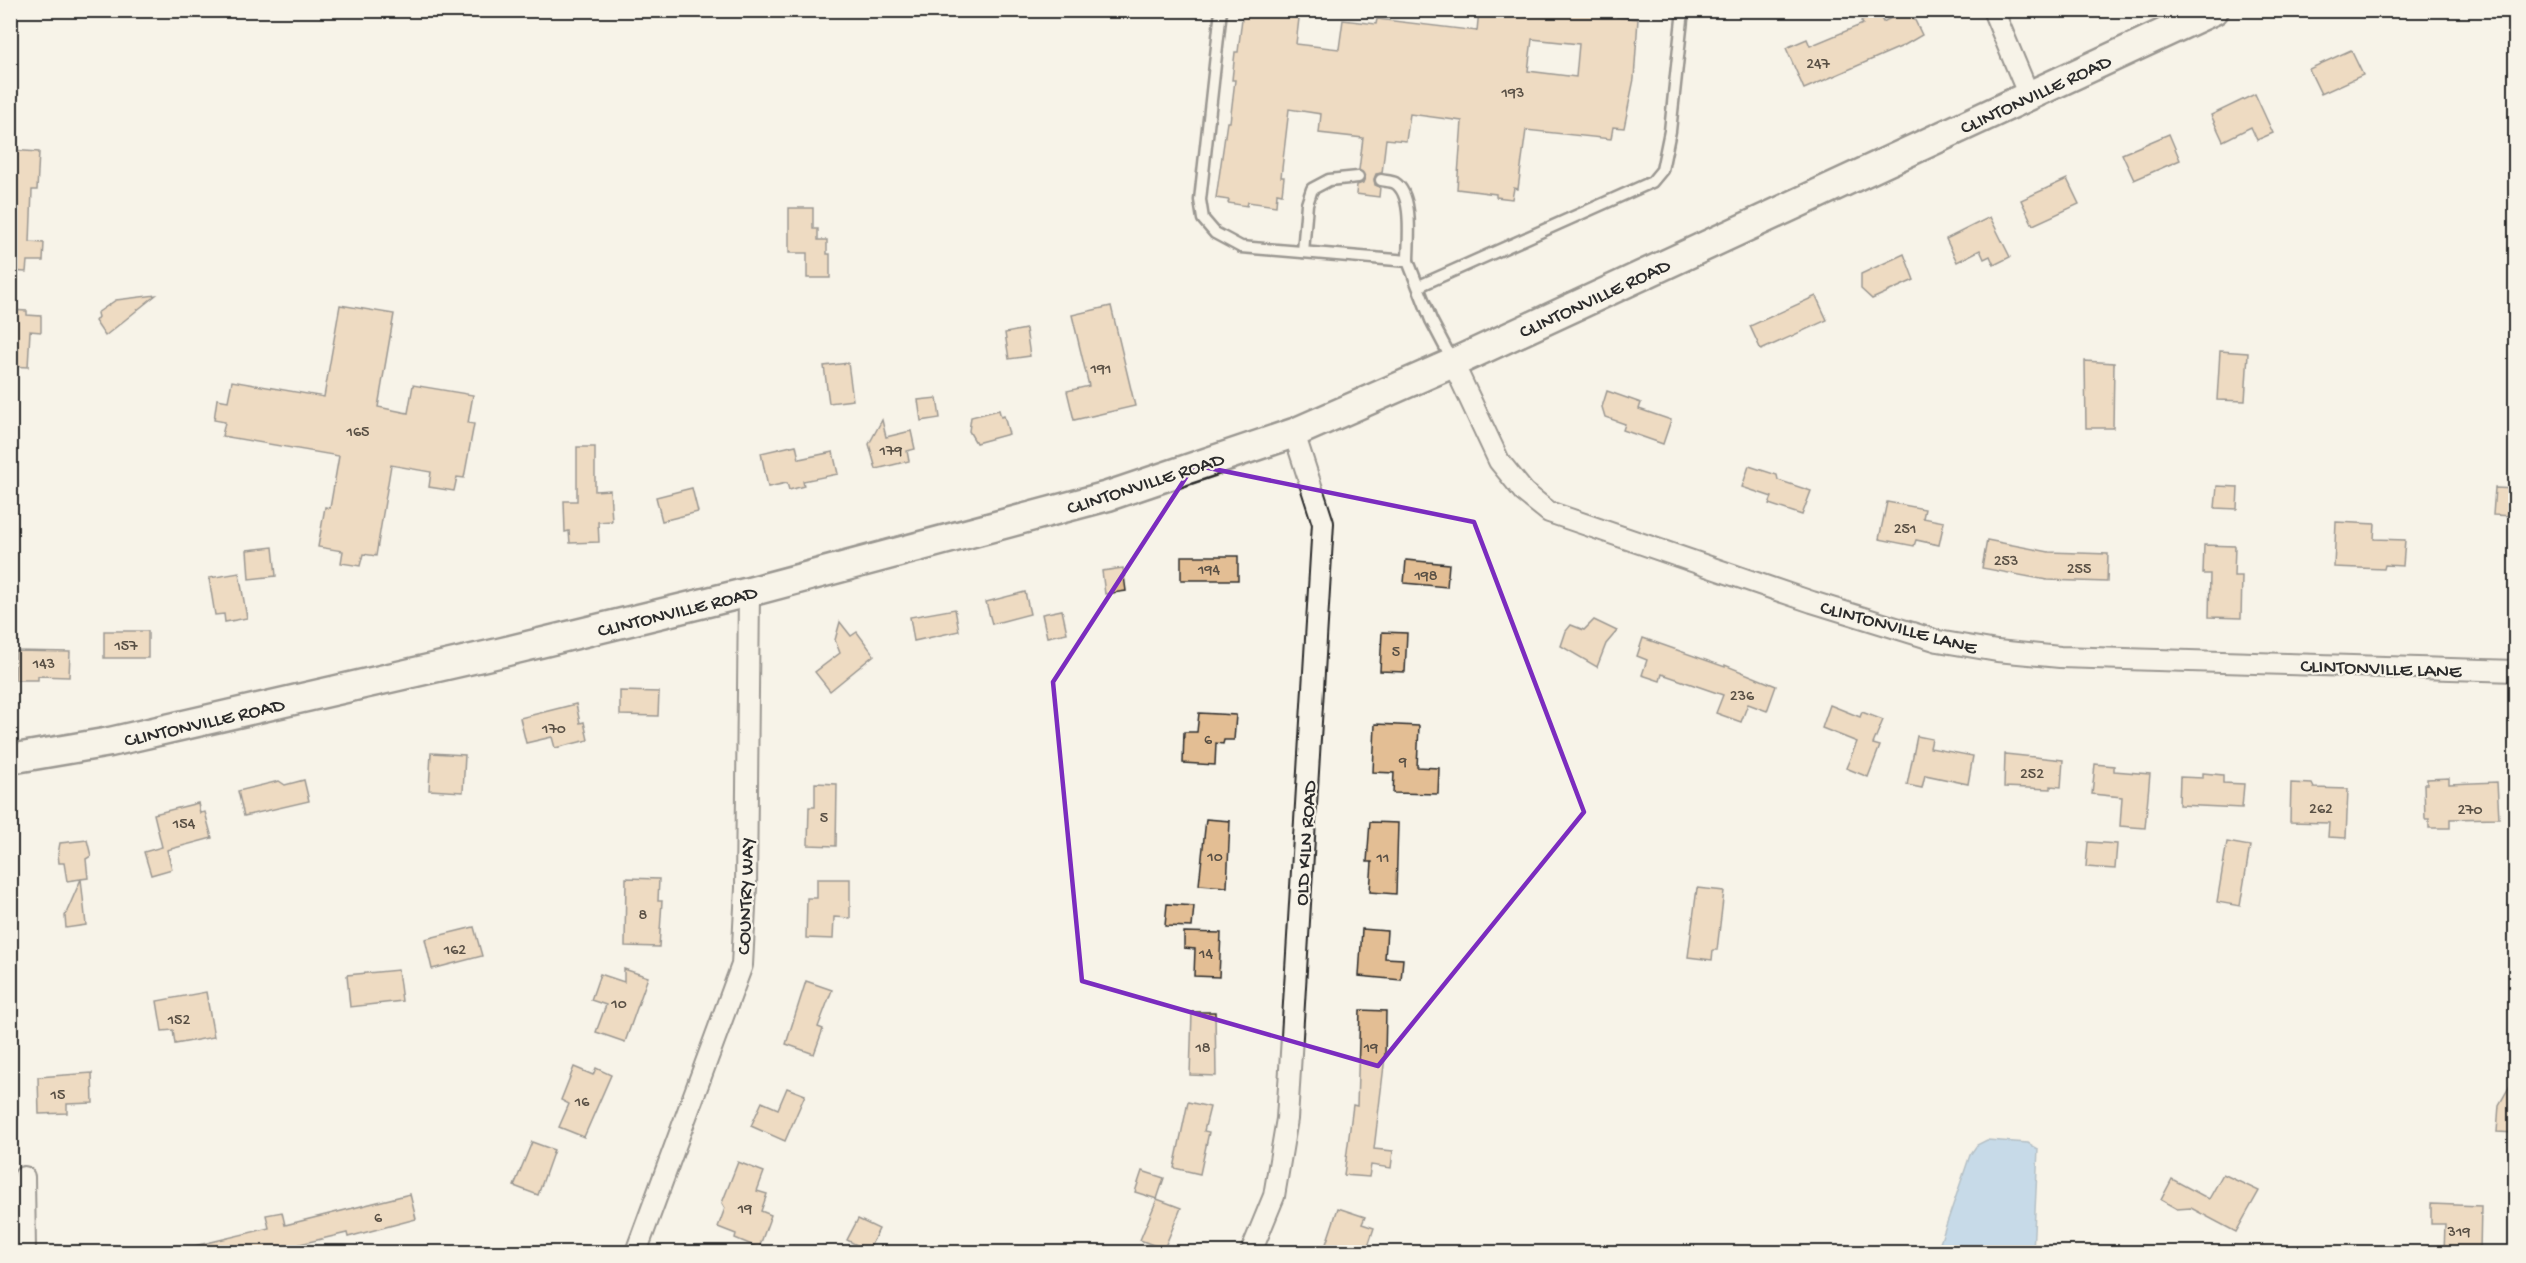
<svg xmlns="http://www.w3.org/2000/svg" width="2526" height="1263" viewBox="0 0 2526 1263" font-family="'Gochi Hand',sans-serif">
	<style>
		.water { fill: #8cbde8; stroke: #65839c; stroke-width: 1.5 }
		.building { fill: #e3be94; stroke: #2b2b2b; stroke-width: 1.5; fill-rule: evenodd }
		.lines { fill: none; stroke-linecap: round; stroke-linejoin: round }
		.service-casing { stroke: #2b2b2b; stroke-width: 15 }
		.minor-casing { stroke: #2b2b2b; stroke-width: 24 }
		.secondary-casing { stroke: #2b2b2b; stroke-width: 33 }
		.service { stroke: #f7f3e8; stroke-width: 10 }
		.minor { stroke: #f7f3e8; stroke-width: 20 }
		.secondary { stroke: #f7f3e8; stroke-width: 28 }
		.marked { fill: none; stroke: #7b2cbf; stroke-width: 4.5; stroke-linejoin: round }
		.labels { text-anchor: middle; stroke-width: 4.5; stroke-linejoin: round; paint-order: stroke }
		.number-label { font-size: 16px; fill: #595045 }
		.street-label { font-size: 20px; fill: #2b2b2b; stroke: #f7f3e8 }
	</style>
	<rect width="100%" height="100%" fill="#f7f3e8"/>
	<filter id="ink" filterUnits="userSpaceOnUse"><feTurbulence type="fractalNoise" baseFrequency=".0167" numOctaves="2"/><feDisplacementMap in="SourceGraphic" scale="12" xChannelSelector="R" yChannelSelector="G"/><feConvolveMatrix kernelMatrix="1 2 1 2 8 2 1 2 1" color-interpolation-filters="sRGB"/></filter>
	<g filter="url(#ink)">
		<!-- water -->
		<path class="water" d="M 1987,1140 L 2028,1143 L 2038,1149 L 2033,1252 L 1937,1252 L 1970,1155 L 1977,1145 Z"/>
		<!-- building -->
		<g class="building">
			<path d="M 1243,10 L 1300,10 L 1296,44 L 1339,49 L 1343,20 L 1376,24 L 1377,19 L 1477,31 L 1479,10 L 1618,10 L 1617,17 L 1638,19 L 1634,79 L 1624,128 L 1613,127 L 1611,139 L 1526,130 L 1518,189 L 1514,188 L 1512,199 L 1496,197 L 1496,194 L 1457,189 L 1462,121 L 1410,114 L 1406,141 L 1386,139 L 1382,173 L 1376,174 L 1374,179 L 1375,185 L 1380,187 L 1379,197 L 1356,194 L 1357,185 L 1363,183 L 1365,177 L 1359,170 L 1363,138 L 1319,133 L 1321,114 L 1289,109 L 1281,177 L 1284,177 L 1282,194 L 1277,193 L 1276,206 L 1248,202 L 1247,206 L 1228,203 L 1229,200 L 1216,198 L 1227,122 L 1230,122 L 1235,80 L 1232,80 L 1235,52 L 1238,52 ZM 1532,39 L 1579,44 L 1576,77 L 1528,71 Z"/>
			<path d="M 1907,10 L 1910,10 L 1922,35 L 1903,46 L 1804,89 L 1786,48 L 1807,39 L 1810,46 L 1863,24 L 1861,21 L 1878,13 L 1883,22 Z"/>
			<path d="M 2351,50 L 2363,75 L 2321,94 L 2309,69 Z"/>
			<path d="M 2255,94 L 2273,133 L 2257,140 L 2251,127 L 2223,141 L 2211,115 Z"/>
			<path d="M 2169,134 L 2180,160 L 2134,180 L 2122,154 Z"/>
			<path d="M 10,150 L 39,152 L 37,190 L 32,190 L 30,242 L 44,243 L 43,261 L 27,261 L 26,272 L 10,271 Z"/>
			<path d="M 2067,179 L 2079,204 L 2033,225 L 2021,200 Z"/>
			<path d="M 789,208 L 813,208 L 813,229 L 818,229 L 818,240 L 827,240 L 827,254 L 830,254 L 830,278 L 807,278 L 807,253 L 789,253 Z"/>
			<path d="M 1990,217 L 2010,257 L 1994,265 L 1990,256 L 1984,259 L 1980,250 L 1957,262 L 1946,239 Z"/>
			<path d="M 1904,254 L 1914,280 L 1872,299 L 1861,289 L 1861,274 Z"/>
			<path d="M 156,295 L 105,336 L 95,321 L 98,317 L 97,313 L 116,300 Z"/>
			<path d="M 1816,296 L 1827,320 L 1761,350 L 1750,326 Z"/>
			<path d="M 340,305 L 394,314 L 378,407 L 408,413 L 413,385 L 473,395 L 468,423 L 474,424 L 464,478 L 457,477 L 454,491 L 429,487 L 431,472 L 391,465 L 376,556 L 363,554 L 360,566 L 341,563 L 343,551 L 318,547 L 325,507 L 330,508 L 339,456 L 222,436 L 225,422 L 214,420 L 217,399 L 228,401 L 232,381 L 324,397 Z"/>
			<path d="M 1111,306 L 1135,406 L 1074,420 L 1067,391 L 1089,386 L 1072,315 Z"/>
			<path d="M 10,310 L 27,311 L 27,315 L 41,316 L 41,332 L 30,331 L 28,367 L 10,366 Z"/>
			<path d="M 1026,329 L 1030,356 L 1009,359 L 1005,333 Z"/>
			<path d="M 2220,351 L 2248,353 L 2245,401 L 2217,400 Z"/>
			<path d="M 2085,361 L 2114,363 L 2113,428 L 2086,428 Z"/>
			<path d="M 848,363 L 853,400 L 829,403 L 824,366 Z"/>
			<path d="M 1607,391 L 1641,403 L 1639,409 L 1671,420 L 1663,444 L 1623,430 L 1625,424 L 1605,417 L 1602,407 Z"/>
			<path d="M 937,398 L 940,418 L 921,421 L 918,400 Z"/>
			<path d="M 999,410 L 1001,417 L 1004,416 L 1009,434 L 976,443 L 969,431 L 971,417 Z"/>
			<path d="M 882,420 L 886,437 L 911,431 L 915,449 L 907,451 L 909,461 L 876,469 L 869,444 Z"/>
			<path d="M 796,445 L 799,459 L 833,452 L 838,474 L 803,481 L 804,486 L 789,490 L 787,483 L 768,487 L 761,453 Z"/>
			<path d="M 577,447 L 595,447 L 595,491 L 610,490 L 612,521 L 598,522 L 599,542 L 570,543 L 569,531 L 565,532 L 564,501 L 577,501 Z"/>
			<path d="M 1749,466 L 1777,475 L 1778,480 L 1811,491 L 1802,515 L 1769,504 L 1772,497 L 1742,487 Z"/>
			<path d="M 2217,486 L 2238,487 L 2237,509 L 2215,508 Z"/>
			<path d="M 692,488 L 698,512 L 662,521 L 656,497 Z"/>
			<path d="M 2495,488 L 2516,489 L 2516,516 L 2493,515 Z"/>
			<path d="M 1887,502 L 1925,509 L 1923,518 L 1944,522 L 1939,545 L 1916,540 L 1914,546 L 1879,539 Z"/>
			<path d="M 2336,522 L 2375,524 L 2374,539 L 2405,540 L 2403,566 L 2385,565 L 2384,569 L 2334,567 Z"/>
			<path d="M 1987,540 L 2049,552 L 2108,554 L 2107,582 L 2047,580 L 1982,568 Z"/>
			<path d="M 2204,545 L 2235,546 L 2234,576 L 2242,576 L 2241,618 L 2209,617 L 2210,574 L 2203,574 Z"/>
			<path d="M 273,547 L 276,576 L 249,579 L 247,550 Z"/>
			<rect x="1181" y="556" width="57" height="24"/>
			<path d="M 1406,560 L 1449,564 L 1447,587 L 1404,583 Z"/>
			<path d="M 1123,568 L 1126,591 L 1105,594 L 1102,571 Z"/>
			<path d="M 239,573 L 247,618 L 225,622 L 224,614 L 215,615 L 209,578 Z"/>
			<path d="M 1025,592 L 1030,614 L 992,624 L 986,602 Z"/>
			<path d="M 955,609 L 959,631 L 914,641 L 910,617 Z"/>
			<path d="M 1062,610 L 1067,633 L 1047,637 L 1042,614 Z"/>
			<path d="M 1594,620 L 1617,631 L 1606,644 L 1597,667 L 1561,646 L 1566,631 L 1571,625 L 1584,630 Z"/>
			<path d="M 840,622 L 851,636 L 857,632 L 874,655 L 830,691 L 815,672 L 840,653 L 835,640 Z"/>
			<rect x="104" y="631" width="44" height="27"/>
			<path d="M 1382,632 L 1407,633 L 1405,672 L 1380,671 Z"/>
			<path d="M 1643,638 L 1725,667 L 1725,665 L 1776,686 L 1767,711 L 1748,704 L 1741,722 L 1716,713 L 1723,695 L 1662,674 L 1660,681 L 1642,675 L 1647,660 L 1637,656 Z"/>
			<path d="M 16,651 L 70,652 L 69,677 L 38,676 L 38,680 L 15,680 Z"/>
			<path d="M 620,691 L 659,692 L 658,716 L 620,715 Z"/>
			<path d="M 576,704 L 580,723 L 584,722 L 588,740 L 555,748 L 552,737 L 526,743 L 520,718 Z"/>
			<path d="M 1830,705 L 1860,717 L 1862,712 L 1883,720 L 1873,744 L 1880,746 L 1868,777 L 1846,768 L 1857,742 L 1822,728 Z"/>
			<path d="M 1199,713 L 1236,715 L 1234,740 L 1224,740 L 1223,744 L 1216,743 L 1215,765 L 1183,763 L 1184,732 L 1197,732 Z"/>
			<path d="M 1375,724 L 1419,726 L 1417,767 L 1439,768 L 1438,794 L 1393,793 L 1394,773 L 1373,772 Z"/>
			<path d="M 1917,736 L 1932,739 L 1930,748 L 1973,756 L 1968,784 L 1925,775 L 1922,788 L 1907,785 Z"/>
			<path d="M 431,753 L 465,755 L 463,792 L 429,790 Z"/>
			<path d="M 2005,754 L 2063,760 L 2061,787 L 2051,786 L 2051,789 L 2004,787 Z"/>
			<path d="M 2095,764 L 2114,766 L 2114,771 L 2150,774 L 2145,828 L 2120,826 L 2122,797 L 2092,794 Z"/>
			<path d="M 2203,773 L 2223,775 L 2223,783 L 2244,784 L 2242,808 L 2179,805 L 2180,777 L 2203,778 Z"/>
			<path d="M 2449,778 L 2449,784 L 2497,782 L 2499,818 L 2450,819 L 2450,828 L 2429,828 L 2429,819 L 2425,819 L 2424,784 L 2427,784 L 2427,779 Z"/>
			<path d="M 304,780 L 309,801 L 244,816 L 238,791 L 279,781 L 285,785 Z"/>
			<path d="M 815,783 L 837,784 L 836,846 L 808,845 L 809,807 L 815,807 Z"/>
			<path d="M 2291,783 L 2312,784 L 2314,788 L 2348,789 L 2346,838 L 2328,837 L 2329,823 L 2290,822 Z"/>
			<path d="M 198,803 L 200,813 L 205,812 L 212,838 L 167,850 L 172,869 L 151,875 L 144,852 L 162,847 L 154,814 Z"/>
			<path d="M 1206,819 L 1230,821 L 1227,887 L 1199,885 Z"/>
			<path d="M 1370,822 L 1398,823 L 1396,894 L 1370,892 L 1372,862 L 1367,862 Z"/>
			<path d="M 87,840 L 91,856 L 86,859 L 88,878 L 81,879 L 86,925 L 66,928 L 65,916 L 81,879 L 67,881 L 64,863 L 59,863 L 58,854 L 60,843 Z"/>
			<path d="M 2088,842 L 2117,844 L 2115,869 L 2086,867 Z"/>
			<path d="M 2227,842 L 2250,846 L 2240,906 L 2217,902 Z"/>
			<path d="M 626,878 L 659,879 L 658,901 L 662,901 L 659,947 L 625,946 Z"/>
			<path d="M 817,879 L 850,879 L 850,918 L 834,917 L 833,939 L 806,938 L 807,898 L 817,898 Z"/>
			<path d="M 1697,888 L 1724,891 L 1717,950 L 1713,950 L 1712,960 L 1688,957 Z"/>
			<path d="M 1167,904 L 1194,906 L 1192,927 L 1165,926 Z"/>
			<path d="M 474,927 L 482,956 L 432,969 L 425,939 Z"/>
			<path d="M 1362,929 L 1387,931 L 1385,958 L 1403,959 L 1401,980 L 1359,976 Z"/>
			<path d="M 1184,932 L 1221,933 L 1219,977 L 1194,976 L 1195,949 L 1184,948 Z"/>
			<path d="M 624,969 L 648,977 L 625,1042 L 596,1032 L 606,1005 L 591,1000 L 600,974 L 624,982 Z"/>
			<path d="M 398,970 L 402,1001 L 350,1007 L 347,975 Z"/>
			<path d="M 806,981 L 832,990 L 818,1027 L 823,1029 L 814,1054 L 786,1044 Z"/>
			<path d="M 206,992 L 214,1037 L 175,1044 L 173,1030 L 162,1031 L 157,1001 Z"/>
			<path d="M 1360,1010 L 1386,1011 L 1385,1057 L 1374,1149 L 1393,1151 L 1391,1168 L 1371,1165 L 1369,1177 L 1344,1175 L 1353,1105 L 1357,1106 Z"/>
			<path d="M 1192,1012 L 1215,1012 L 1216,1076 L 1190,1075 Z"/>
			<path d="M 574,1067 L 593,1075 L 596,1068 L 611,1075 L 584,1137 L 559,1127 L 569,1104 L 561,1100 Z"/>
			<path d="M 92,1073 L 93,1103 L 67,1104 L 67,1113 L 39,1114 L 38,1077 Z"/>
			<path d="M 2516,1075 L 2516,1133 L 2497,1132 L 2499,1105 Z"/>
			<path d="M 787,1088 L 805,1095 L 785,1141 L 751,1126 L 762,1102 L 778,1109 Z"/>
			<path d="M 1188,1102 L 1210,1107 L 1204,1131 L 1209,1132 L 1200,1174 L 1174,1168 Z"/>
			<path d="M 532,1142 L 554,1150 L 538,1195 L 514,1186 Z"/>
			<path d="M 738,1162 L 764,1172 L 757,1191 L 767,1194 L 761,1211 L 771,1215 L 759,1248 L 735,1238 L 736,1234 L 718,1227 L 725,1208 L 722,1203 Z"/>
			<path d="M 1142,1171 L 1164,1178 L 1157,1199 L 1181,1208 L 1164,1249 L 1140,1240 L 1157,1199 L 1135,1192 Z"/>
			<path d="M 2223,1174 L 2259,1191 L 2236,1232 L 2191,1208 L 2177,1209 L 2161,1200 L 2172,1179 L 2209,1199 Z"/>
			<path d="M 410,1194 L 416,1219 L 348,1237 L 347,1233 L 300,1244 L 301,1248 L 283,1252 L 195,1252 L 194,1246 L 269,1228 L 266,1215 L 282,1212 L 285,1225 Z"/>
			<path d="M 2431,1204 L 2481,1206 L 2480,1252 L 2444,1252 L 2445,1224 L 2431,1224 Z"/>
			<path d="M 1338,1208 L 1365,1217 L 1362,1224 L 1374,1228 L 1366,1252 L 1330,1252 L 1331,1249 L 1325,1247 Z"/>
			<path d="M 858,1219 L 879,1229 L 868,1251 L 847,1240 Z"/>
		</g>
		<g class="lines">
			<defs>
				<g id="service">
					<path d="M 1221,10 L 1200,200 L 1203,219 L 1215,233 L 1241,247 L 1408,261 L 1431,320 L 1453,362"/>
					<path d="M 1381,180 C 1384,181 1391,181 1395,183 C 1414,195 1408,241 1408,261"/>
					<path d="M 1303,252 L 1307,204 L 1312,189 L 1329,180 L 1358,177"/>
					<path d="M 1419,286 L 1652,182 L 1662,170 L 1670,131 L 1683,10"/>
				</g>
				<g id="minor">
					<path d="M 1993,10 L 2029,96"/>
					<path d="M 1453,363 L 1499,461 L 1524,492 L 1549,512 L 1812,602 L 1938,641 L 1997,651 L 2060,657 L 2516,671"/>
					<path d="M 24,1177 L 25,1252"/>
					<path d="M 636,1252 L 742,965 L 746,888 L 749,592"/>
					<path d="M 1251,1252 L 1274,1196 L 1287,1119 L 1323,523 L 1294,433"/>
				</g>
				<path id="secondary" d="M 10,759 L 110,742 L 503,652 L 749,592 L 1108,496 L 1294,433 L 1453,363 L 2214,10"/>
			</defs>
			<!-- service casing -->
			<use href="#service" class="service-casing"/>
			<!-- minor casing -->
			<use href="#minor" class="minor-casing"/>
			<!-- secondary casing -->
			<use href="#secondary" class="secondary-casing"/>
			<!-- service -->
			<use href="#service" class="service"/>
			<!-- minor -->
			<use href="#minor" class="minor"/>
			<!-- secondary -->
			<use href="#secondary" class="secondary"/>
		</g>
	</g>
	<!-- marked area -->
	<path d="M0 0H2526V1263H0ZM 1194,465 L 1474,522 L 1584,812 L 1378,1066 L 1082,981 L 1053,682 Z" fill="#f7f3e8" fill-opacity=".55" fill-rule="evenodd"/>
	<path class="marked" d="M 1194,465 L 1474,522 L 1584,812 L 1378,1066 L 1082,981 L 1053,682 Z"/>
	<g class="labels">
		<!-- number labels -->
		<g class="number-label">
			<text x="1818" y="68">247</text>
			<text x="1513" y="97">193</text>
			<text x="1101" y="373">191</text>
			<text x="358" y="436">165</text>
			<text x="891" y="455">179</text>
			<text x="1905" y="533">251</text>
			<text x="2006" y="565">253</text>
			<text x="2079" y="573">255</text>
			<text x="1209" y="574">194</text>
			<text x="1426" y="580">198</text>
			<text x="126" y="650">157</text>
			<text x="1396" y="656">5</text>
			<text x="44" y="668">143</text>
			<text x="1742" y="700">236</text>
			<text x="554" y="733">170</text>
			<text x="1208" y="744">6</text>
			<text x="1403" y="766">9</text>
			<text x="2032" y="778">252</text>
			<text x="2321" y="813">262</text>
			<text x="2470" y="814">270</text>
			<text x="824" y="822">5</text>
			<text x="184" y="828">154</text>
			<text x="1215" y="861">10</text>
			<text x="1383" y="862">11</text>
			<text x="643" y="919">8</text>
			<text x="455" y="954">162</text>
			<text x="1206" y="958">14</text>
			<text x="619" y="1008">10</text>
			<text x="179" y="1024">152</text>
			<text x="1203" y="1052">18</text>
			<text x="1371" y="1052">19</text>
			<text x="58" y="1099">15</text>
			<text x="582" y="1106">16</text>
			<text x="745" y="1213">19</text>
			<text x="378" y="1222">6</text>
			<text x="2459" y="1236">319</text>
		</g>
		<!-- street labels -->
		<g class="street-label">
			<text transform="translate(2035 93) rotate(-25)" y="7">CLINTONVILLE ROAD</text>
			<text transform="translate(1594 297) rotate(-25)" y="7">CLINTONVILLE ROAD</text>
			<text transform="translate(1145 482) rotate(-18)" y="7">CLINTONVILLE ROAD</text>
			<text transform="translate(677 610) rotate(-14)" y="7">CLINTONVILLE ROAD</text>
			<text transform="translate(1899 626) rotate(15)" y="7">CLINTONVILLE LANE</text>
			<text transform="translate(2381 667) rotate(2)" y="7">CLINTONVILLE LANE</text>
			<text transform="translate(204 721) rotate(-13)" y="7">CLINTONVILLE ROAD</text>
			<text transform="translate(1304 843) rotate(-86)" y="7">OLD KILN ROAD</text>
			<text transform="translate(744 896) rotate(-88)" y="7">COUNTRY WAY</text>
		</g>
	</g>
	<!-- margin -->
	<rect width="2526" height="1263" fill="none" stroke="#f7f3e8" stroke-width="36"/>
	<rect x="18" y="18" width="2490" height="1227" fill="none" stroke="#2b2b2b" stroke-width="2" filter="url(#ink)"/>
</svg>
